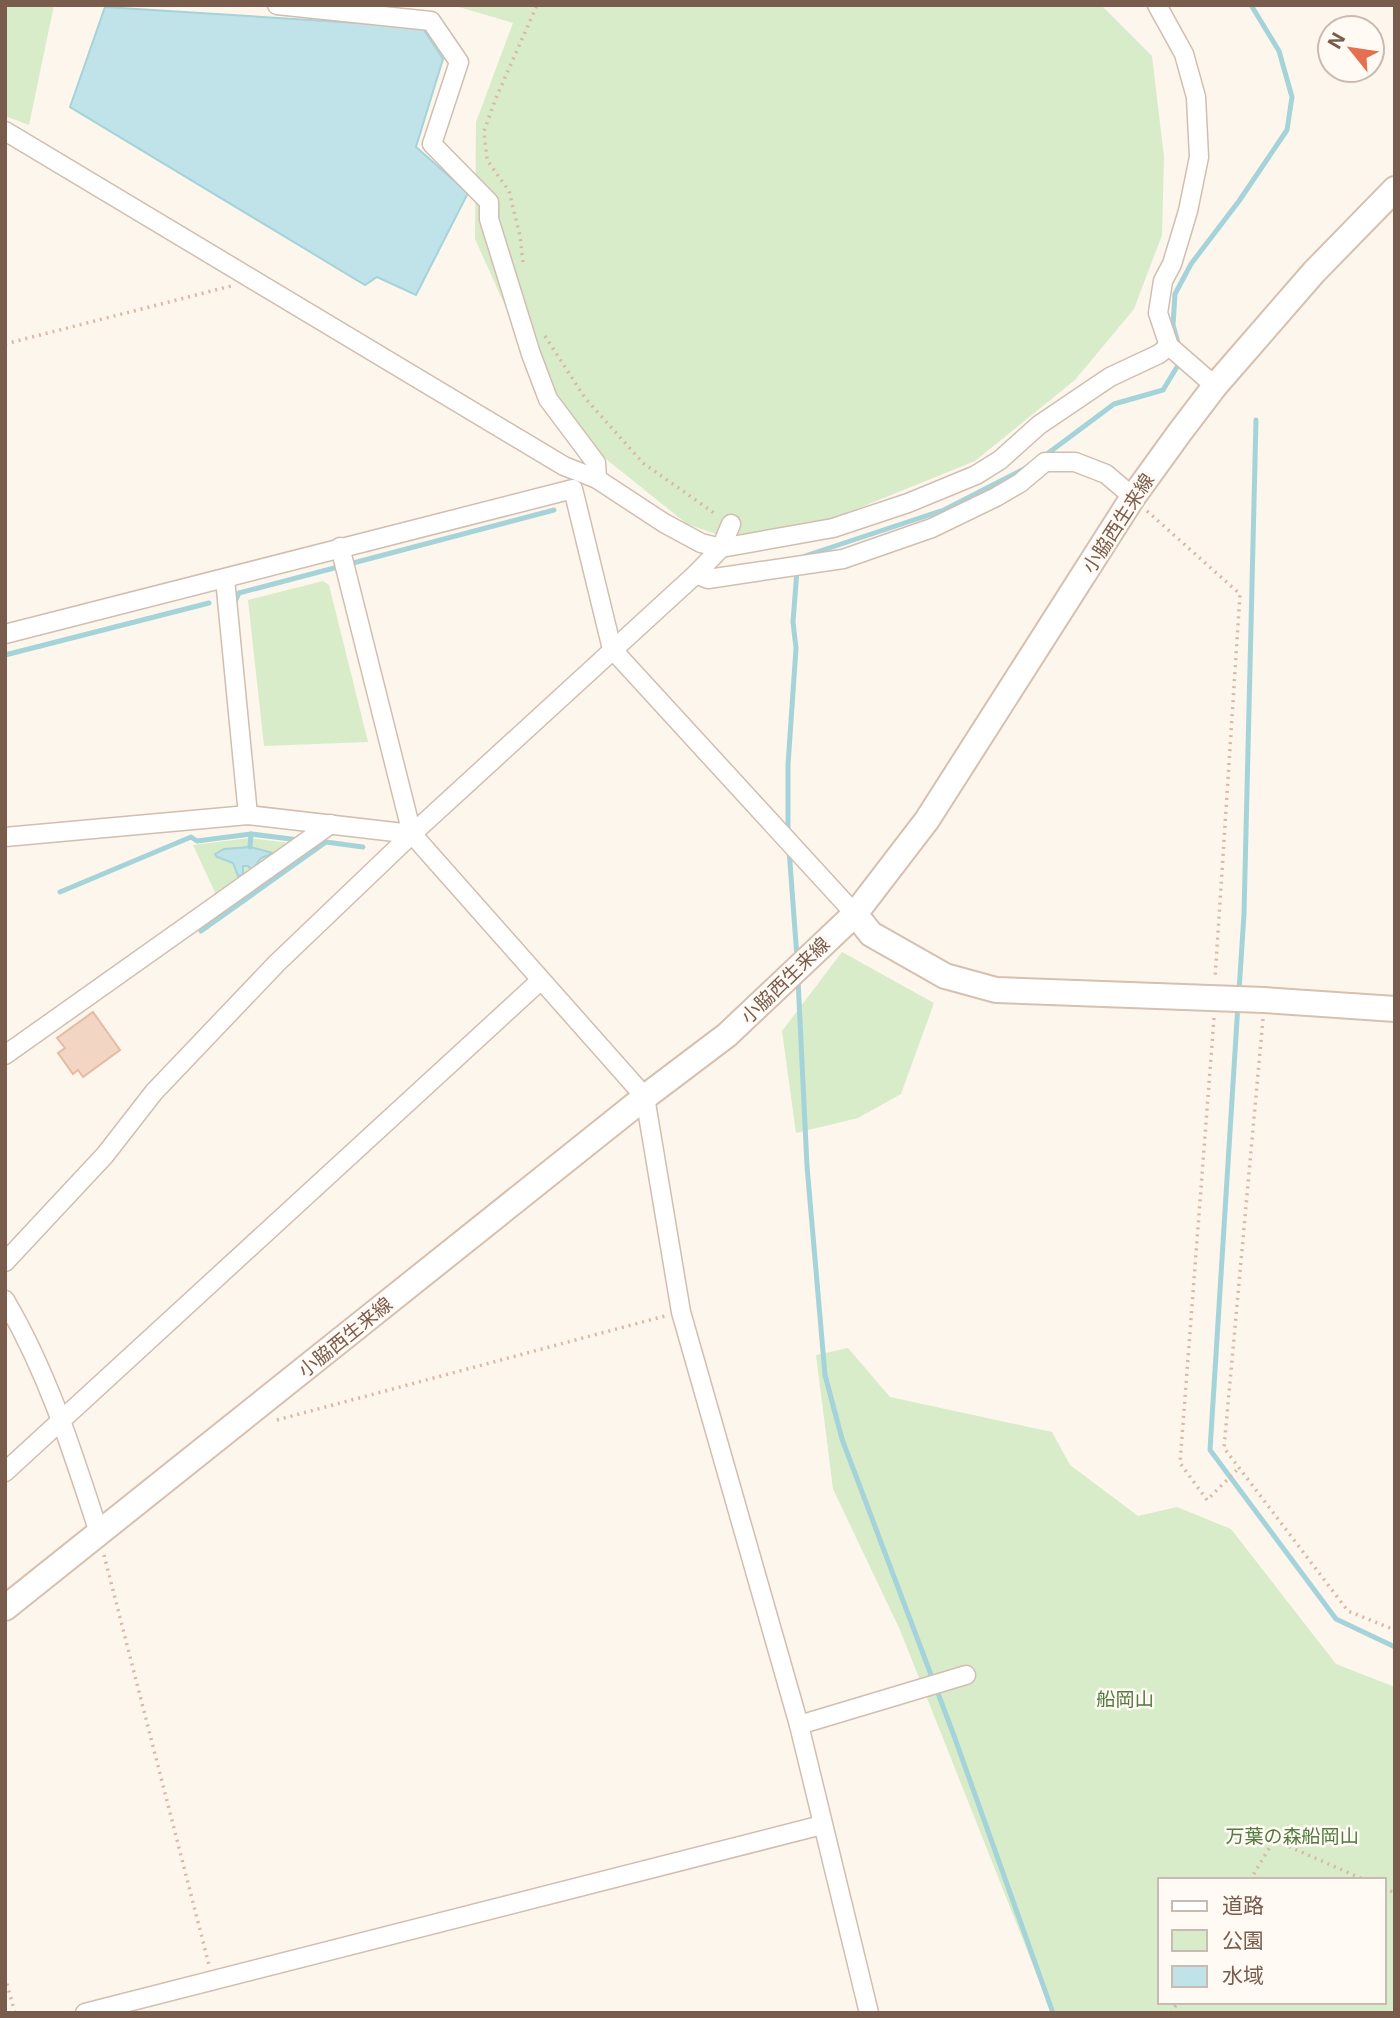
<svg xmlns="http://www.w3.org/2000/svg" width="1400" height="2018" viewBox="0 0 1400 2018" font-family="Inter,'Noto Sans JP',sans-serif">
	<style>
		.green { fill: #d8ecc9; fill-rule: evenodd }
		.water { fill: #bfe3e8; stroke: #a5d3da; stroke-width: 2 }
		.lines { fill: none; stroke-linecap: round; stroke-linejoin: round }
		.stream { stroke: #a5d3da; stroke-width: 5 }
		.building { fill: #f3d5c3; stroke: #e6bba3; stroke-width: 2 }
		.street-casing { stroke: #d1beb0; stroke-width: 21 }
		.secondary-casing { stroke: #d6c0b0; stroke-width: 28 }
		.path { stroke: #d9b8a5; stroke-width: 3.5; stroke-dasharray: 2 5; stroke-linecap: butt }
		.street { stroke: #fff; stroke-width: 18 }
		.secondary { stroke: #fff; stroke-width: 24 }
		.labels { text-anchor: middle; stroke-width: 5; stroke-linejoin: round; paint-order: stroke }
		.street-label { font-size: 19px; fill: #7a5c4d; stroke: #fffaf3 }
		.park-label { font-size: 19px; fill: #537a41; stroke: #fffaf3 }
	</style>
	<rect width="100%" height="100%" fill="#fdf6ec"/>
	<!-- green -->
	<g class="green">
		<path d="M 5,5 L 54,5 L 29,125 L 5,116 Z"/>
		<path d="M 452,5 L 1101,5 L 1152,56 L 1164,157 L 1162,235 L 1134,309 L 1075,380 L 975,461 L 758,549 L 687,524 L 556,419 L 475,239 L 476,122 L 513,23 Z"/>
		<path d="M 323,581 L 329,585 L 368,742 L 264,746 L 248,600 Z"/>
		<path d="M 250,838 L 298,844 L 218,899 L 193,845 Z"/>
		<path d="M 842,952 L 934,1003 L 901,1094 L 858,1118 L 796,1133 L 782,1031 Z"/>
		<path d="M 848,1348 L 890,1397 L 1052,1432 L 1070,1465 L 1138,1516 L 1177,1507 L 1231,1529 L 1336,1664 L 1395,1687 L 1395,2013 L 1052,2013 L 900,1630 L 833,1489 L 816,1355 ZM 1160,1880 L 1384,1880 L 1384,2002 L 1160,2002 Z"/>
	</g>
	<!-- water -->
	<g class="water">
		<path d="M 105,7 L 422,27 L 443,59 L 416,147 L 468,193 L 416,295 L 377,277 L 365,285 L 70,107 Z"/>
		<path d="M 250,847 L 273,853 L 261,858 L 252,870 L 248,866 L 243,866 L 243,875 L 238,876 L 233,863 L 217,857 L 215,854 L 224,849 Z"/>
	</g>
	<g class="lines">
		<!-- stream -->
		<g class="stream">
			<path d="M 1179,346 L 1173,325 L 1175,294 L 1191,264 L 1239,201 L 1287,130 L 1292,97 L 1279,51 L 1251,5"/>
			<path d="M 1043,457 L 1114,404 L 1163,390 L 1180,362"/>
			<path d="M 803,559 L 805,556 L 944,510 L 1026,468"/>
			<path d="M 233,606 L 239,593 L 554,510"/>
			<path d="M 5,655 L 209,603"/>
			<path d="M 788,833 L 788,765 L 796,648 L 793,622 L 797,570"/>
			<path d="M 250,847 L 251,834"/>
			<path d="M 789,849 L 797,958"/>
			<path d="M 60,892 L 191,837 L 197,841 L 251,834 L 299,840"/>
			<path d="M 201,931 L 326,842 L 363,847"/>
			<path d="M 798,979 L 807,1166 L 825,1375 L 842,1439 L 953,1733 L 1053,2013"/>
			<path d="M 1239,991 L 1244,914 L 1256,420"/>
			<path d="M 1238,1004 L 1210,1450 L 1336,1619 L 1395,1647"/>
		</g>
	</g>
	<!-- building -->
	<path class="building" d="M 93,1012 L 120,1050 L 83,1077 L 78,1070 L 73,1074 L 58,1053 L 65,1048 L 57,1038 Z"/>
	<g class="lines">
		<defs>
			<g id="street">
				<path d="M 277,5 L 431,21 L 459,62 L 432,144 L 489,202 L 489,219 L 531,354 L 548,399 L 596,463 L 597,479"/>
				<path d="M 1157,5 L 1184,54 L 1196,97 L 1199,157 L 1188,211 L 1172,264 L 1163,281 L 1158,313 L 1169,346 L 1215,386"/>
				<path d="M 5,131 L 564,466 L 597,479 L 664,523 L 701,543 L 721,548 L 833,528 L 908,503 L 976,475 L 1000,460 L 1039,425 L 1110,377 L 1159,354 L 1169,346"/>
				<path d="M 340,547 L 412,834 L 645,1097 L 681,1312 L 799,1725 L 869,2013"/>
				<path d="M 696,574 L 708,579 L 843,559 L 932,528 L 996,497 L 1020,483 L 1045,462 L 1075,462 L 1106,474 L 1133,497"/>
				<path d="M 225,579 L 248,815"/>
				<path d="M 5,634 L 573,489 L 612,649 L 855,914"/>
				<path d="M 5,837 L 248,815 L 412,834"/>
				<path d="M 5,1055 L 331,824"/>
				<path d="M 5,1262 L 105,1155 L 154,1092 L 277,963 L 412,834 L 696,574 L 721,548 L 731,524"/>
				<path d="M 5,1300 C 48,1373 73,1453 99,1533"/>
				<path d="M 5,1472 L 541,980"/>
				<path d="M 799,1725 L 966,1675"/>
				<path d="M 85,2013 L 822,1825"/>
			</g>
			<g id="secondary">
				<path d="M 855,914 L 871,934 L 945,976 L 996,990 L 1264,1000 L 1395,1009"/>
				<path d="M 5,1608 L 645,1097 L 727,1035 L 855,914 L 927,820 L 1133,497 L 1180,432 L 1215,386 L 1314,272 L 1395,189"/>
			</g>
		</defs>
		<!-- street casing -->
		<use href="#street" class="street-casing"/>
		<!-- secondary casing -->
		<use href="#secondary" class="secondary-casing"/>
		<!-- path -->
		<g class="path">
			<path d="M 523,262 L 520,236 L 509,191 L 487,160 L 484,131 L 496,98 L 537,5"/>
			<path d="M 545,336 L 585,398 L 643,463 L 717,515"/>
			<path d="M 5,344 L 231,286"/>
			<path d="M 1147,511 L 1240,594 L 1215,979"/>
			<path d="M 1214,1018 L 1180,1463 L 1207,1500 L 1238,1469"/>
			<path d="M 1263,1019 L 1224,1448 L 1348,1611 L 1395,1630"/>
			<path d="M 277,1420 L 665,1316"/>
			<path d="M 104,1555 L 209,1965"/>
			<path d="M 1250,1880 L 1274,1840 L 1365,1880"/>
			<path d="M 1384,1888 L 1395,1893"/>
			<path d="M 5,1977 L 15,2013"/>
			<path d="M 1171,2013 L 1178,2002"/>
		</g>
		<!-- street -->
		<use href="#street" class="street"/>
		<!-- secondary -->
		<use href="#secondary" class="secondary"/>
	</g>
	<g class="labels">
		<!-- street labels -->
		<g class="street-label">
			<text transform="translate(1118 523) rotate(-57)" y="7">小脇西生来線</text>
			<text transform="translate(785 980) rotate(-44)" y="7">小脇西生来線</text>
			<text transform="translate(345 1337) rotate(-39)" y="7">小脇西生来線</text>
		</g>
		<!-- park labels -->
		<g class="park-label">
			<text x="1125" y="1706">船岡山</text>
			<text x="1292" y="1843">万葉の森船岡山</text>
		</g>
	</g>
	<!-- border -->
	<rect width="1400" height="2018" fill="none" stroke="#7a5c4d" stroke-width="14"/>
	<!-- legend -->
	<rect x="1158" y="1878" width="228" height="126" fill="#fffaf3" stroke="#cabbb1" stroke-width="2"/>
	<rect x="1172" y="1901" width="35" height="10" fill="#ffffff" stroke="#cabbb1" stroke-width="2"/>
	<text x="1222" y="1913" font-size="21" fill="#7a5c4d">道路</text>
	<rect x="1172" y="1930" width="35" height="21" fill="#d8ecc9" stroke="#cabbb1" stroke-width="2"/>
	<text x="1222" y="1948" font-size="21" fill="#7a5c4d">公園</text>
	<rect x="1172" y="1966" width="35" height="21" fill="#bfe3e8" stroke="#cabbb1" stroke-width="2"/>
	<text x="1222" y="1983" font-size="21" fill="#7a5c4d">水域</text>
	<!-- north arrow -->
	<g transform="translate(1351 49) rotate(300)"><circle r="33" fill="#fffaf3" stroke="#cabbb1" stroke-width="2"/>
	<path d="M0-5L12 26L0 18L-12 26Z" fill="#e76f51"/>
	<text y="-10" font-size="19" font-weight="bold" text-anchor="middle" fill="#7a5c4d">N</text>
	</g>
</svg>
